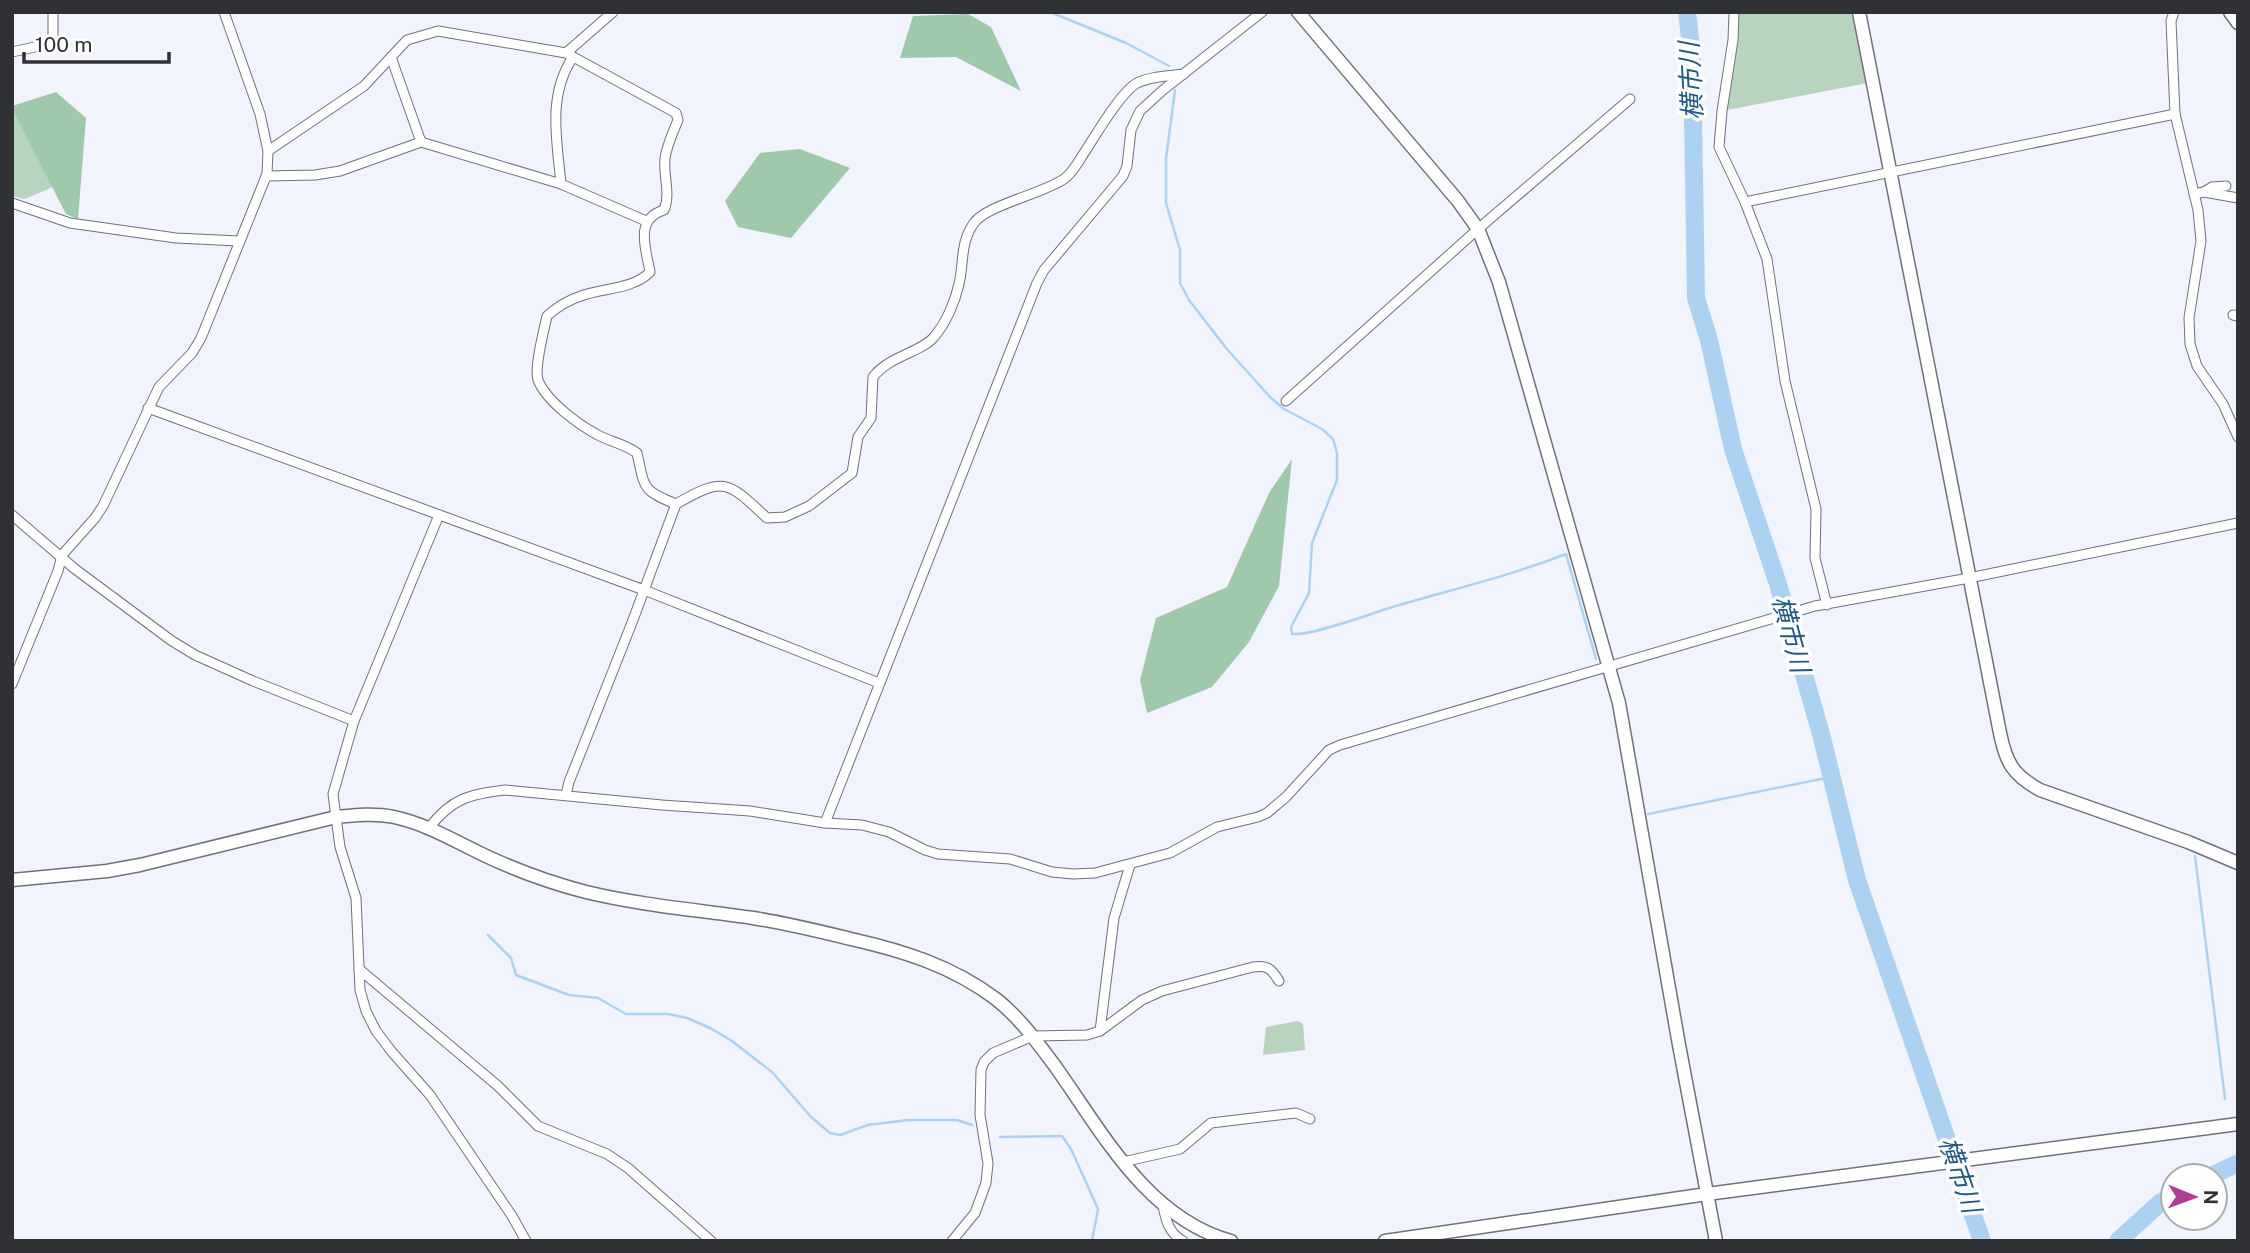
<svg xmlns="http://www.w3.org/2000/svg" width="2250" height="1253" viewBox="0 0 2250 1253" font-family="'Public Sans','Noto Sans JP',sans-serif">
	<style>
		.green { fill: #b8d4bf }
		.forest { fill: #a0c8ab }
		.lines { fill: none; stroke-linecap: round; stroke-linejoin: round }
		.stream { stroke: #add2f1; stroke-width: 2.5 }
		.river { stroke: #add2f1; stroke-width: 18 }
		.street-casing { stroke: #6f717a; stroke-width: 11 }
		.secondary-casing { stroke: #6f717a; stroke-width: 15 }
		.street { stroke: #fff; stroke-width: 9 }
		.secondary { stroke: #fff; stroke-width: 12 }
		.labels { text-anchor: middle; stroke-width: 7; stroke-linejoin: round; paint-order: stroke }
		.water-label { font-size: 26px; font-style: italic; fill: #215982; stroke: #fff }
	</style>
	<rect width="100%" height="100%" fill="#f1f3fd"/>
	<!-- green -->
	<g class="green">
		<path d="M 1734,12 L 1859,12 L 1873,82 L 1722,111 Z"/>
		<path d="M 12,109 L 53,187 L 25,199 L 12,196 Z"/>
		<path d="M 1298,1021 L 1303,1024 L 1305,1050 L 1263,1055 L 1266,1027 Z"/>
	</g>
	<!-- forest -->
	<g class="forest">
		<path d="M 968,14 L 991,27 L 1021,91 L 956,57 L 900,58 L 913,16 Z"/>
		<path d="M 56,92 L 86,118 L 78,219 L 66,214 L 12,109 L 12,106 Z"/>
		<path d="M 800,149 L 850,168 L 791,238 L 738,227 L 725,201 L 760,153 Z"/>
		<path d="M 1292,459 L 1279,586 L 1249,642 L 1212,687 L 1147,713 L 1140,680 L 1156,618 L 1227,587 L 1269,493 Z"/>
	</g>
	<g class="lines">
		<!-- stream -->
		<g class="stream">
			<path d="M 1050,12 L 1126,43 L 1169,66"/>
			<path d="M 1175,90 L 1166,159 L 1166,203 L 1180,250 L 1180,283 L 1189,300 L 1226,348 L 1270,397 L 1284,409 L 1322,429 L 1333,439 L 1337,453 L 1337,480 L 1312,543 L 1309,593 L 1291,627 L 1292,634 C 1310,636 1365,616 1386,609 C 1446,591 1507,577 1566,554 L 1596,659"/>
			<path d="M 1648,814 L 1831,777"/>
			<path d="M 2195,856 L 2225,1099"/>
			<path d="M 488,935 L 511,958 L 516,975 L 569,995 L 598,998 L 626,1014 L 668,1014 L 687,1018 L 710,1028 L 732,1041 L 772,1072 L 811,1117 L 830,1133 L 840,1135 L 868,1125 L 908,1120 L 957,1120 L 972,1125"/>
			<path d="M 1000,1137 L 1062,1136 L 1071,1149 L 1098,1209 L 1092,1241"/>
		</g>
		<!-- river -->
		<g class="river">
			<path d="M 1687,12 L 1692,56 L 1696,298 L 1709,340 L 1733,449 L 1778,584 L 1821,734 L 1857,880 L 1982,1241"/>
			<path d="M 2211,1176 L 2238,1163"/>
			<path d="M 2118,1241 L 2161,1202 L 2173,1196"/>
		</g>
		<defs>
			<g id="street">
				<path d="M 1734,12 L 1733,40 L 1722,111 L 1719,147 L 1745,202 L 1767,259 L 1785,381 L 1816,509 L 1815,558 L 1827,605"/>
				<path d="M 2174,12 L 2171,21 L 2175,114 L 2198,210 L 2201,241 L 2189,318 L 2190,344 L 2197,366 L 2223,404 L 2238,437"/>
				<path d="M 12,52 L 53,43 L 53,12"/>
				<path d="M 566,53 L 613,12"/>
				<path d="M 391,57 L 421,142"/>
				<path d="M 268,151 L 364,86 L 407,40 L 438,31 L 566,53 L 676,113 L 678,120 C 673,132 667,145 665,158 C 663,176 671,194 664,210 C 634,219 646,249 650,272 C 634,289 603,288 581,296 C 568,300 557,307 547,316 C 544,330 534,368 538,380 C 546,401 579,425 598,435 C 611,442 625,444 637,453 C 645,488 641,490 676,504"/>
				<path d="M 266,176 L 315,175 L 340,171 L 421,142 L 561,184 L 646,221"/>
				<path d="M 561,184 C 557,140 547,96 573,57"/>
				<path d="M 2204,192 L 2212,187 L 2226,186"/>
				<path d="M 2194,194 L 2204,192 L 2238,198"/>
				<path d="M 1745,202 L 2175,114"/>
				<path d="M 12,203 L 70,223 L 176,238 L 239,241"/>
				<path d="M 2233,315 L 2238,316"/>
				<path d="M 1286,401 L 1478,229 L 1630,99"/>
				<path d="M 148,408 L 644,590 L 879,683"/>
				<path d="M 12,515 L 75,569 L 172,641 L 195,655 L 253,681 L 354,721"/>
				<path d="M 439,515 L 354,721 L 333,794 L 336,817 L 340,847 L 356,898 L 360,990 L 366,1011 L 376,1031 L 392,1052 L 430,1095 L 512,1216 L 526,1241"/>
				<path d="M 12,684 L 58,571 L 62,555 L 95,518 L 103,506 L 159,387 L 192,353 L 201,338 L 267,174 L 268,151 L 260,114 L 224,12"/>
				<path d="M 566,794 L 569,782 L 633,620 L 676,504 C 725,476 727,481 767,518 L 785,517 L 809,506 L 852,473 L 858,437 L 871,418 L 873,377 C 889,356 922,352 934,337 C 946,323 955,302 959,284 C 964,263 960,242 974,223 C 987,205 1042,194 1064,179 C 1074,172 1079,160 1086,150 C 1097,133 1121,92 1137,83 C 1151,76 1169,76 1184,74"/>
				<path d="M 825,823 L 1037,283 L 1044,270 L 1123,176 L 1127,166 L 1131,130 L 1140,111 L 1163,90 L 1262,12"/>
				<path d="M 429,828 C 451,799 469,794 505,790 L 662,805 L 750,811 L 825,823 L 862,825 L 889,832 L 925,850 L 938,854 L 1010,859 L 1052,872 L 1073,874 L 1095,873 L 1170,853 L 1217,827 L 1258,817 L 1267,813 L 1286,797 L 1329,750 L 1340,745 L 1815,606 L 1969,578 L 2238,523"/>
				<path d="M 359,969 L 498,1086 L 538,1126 L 607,1154 L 628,1168 L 711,1241"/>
				<path d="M 1100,1031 L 1114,918 L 1130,865"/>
				<path d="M 1123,1162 L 1180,1149 L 1211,1123 L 1296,1113 L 1310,1119"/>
				<path d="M 1163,1206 C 1166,1221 1169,1233 1183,1241"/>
				<path d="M 952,1241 L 975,1213 L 986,1183 L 988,1163 L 980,1115 L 981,1070 L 984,1062 L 993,1053 L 1033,1036 L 1087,1035 L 1100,1031 L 1142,1000 L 1162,991 L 1253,967 C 1267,965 1271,968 1279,981"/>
			</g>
			<g id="secondary">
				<path d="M 1298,12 L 1458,201 L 1478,229 L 1499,282 L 1619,703 L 1679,1045 L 1716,1241"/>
				<path d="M 1859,12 L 2000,733 C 2006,763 2013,775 2040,790 L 2188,842 L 2238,863"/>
				<path d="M 2230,12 L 2238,23"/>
				<path d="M 12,880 L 107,871 L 140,865 L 336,817 C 355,815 375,813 394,817 C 427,824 456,842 486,856 C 518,871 551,883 586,892 C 640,905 697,910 753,918 C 786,923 818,931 851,939 C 904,951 952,966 996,999 C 1020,1018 1037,1042 1055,1066 C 1102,1132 1147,1218 1231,1241"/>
				<path d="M 1385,1241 L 1707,1194 L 2238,1124"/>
			</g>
		</defs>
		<!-- street casing -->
		<use href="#street" class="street-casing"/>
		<!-- secondary casing -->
		<use href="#secondary" class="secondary-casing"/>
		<!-- street -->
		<use href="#street" class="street"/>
		<!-- secondary -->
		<use href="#secondary" class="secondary"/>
	</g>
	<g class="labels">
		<!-- water labels -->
		<g class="water-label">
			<text transform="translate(1691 81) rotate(-93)" y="9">横市川</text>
			<text transform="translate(1791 634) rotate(75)" y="9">横市川</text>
			<text transform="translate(1960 1175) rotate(71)" y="9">横市川</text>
		</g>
	</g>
	<!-- border -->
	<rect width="2250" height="1253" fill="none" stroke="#303135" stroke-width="28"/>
	<!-- north arrow -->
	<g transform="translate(2194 1197) rotate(91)"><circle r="33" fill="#ffffff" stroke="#acadae" stroke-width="2"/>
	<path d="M0-5L12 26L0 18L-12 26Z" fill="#af3c97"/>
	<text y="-10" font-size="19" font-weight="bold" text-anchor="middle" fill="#303135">N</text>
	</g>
	<!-- scale -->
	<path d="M24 52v10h145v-10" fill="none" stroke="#303135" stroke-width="3.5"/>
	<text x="35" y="52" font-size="21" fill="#303135" stroke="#ffffff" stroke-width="5" paint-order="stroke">100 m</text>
</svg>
